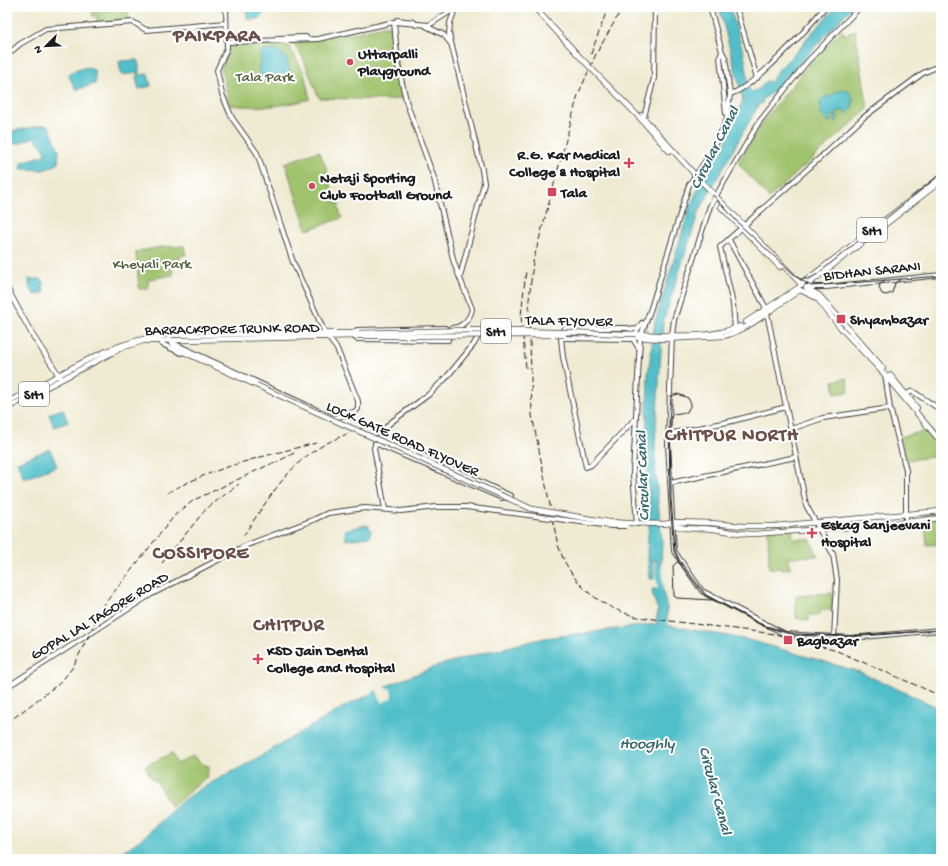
<svg xmlns="http://www.w3.org/2000/svg" width="948" height="866" viewBox="0 0 948 866" font-family="'Gochi Hand',sans-serif">
	<style>
		.green { fill: #a0c36d; stroke: #5e7044 }
		.water { fill: #51bfc9; stroke: #366e72 }
		.pier { fill: #efead2 }
		.lines { fill: none; stroke-linecap: round; stroke-linejoin: round }
		.canal { stroke: #51bfc9; stroke-width: 2.5 }
		.secondary-casing { stroke: #3c3b37; stroke-width: 6 }
		.primary-casing { stroke: #3c3b37; stroke-width: 6 }
		.secondary { stroke: #fff; stroke-width: 4 }
		.primary { stroke: #fff; stroke-width: 4.5 }
		.tram { stroke: #1c1c1c; stroke-width: 1 }
		.rail { stroke: #1c1c1c; stroke-width: 1; stroke-dasharray: 6 3; stroke-linecap: butt }
		.secondary-bridge-casing { stroke: #3c3b37; stroke-width: 6; stroke-linecap: butt }
		.primary-bridge-casing { stroke: #3c3b37; stroke-width: 6; stroke-linecap: butt }
		.secondary-bridge { stroke: #fff; stroke-width: 4 }
		.primary-bridge { stroke: #fff; stroke-width: 4.5 }
		.poi-dot { fill: #d1495b; stroke: #fff; stroke-width: 1.5 }
		.labels { text-anchor: middle; stroke-width: 4; stroke-linejoin: round; paint-order: stroke }
		.shield { fill: #fff; stroke: #606060; stroke-width: 1 }
		.shield-label { font-size: 14px; font-weight: bold; fill: #1c1c1c }
		.poi-label { font-size: 15px; font-weight: bold; fill: #1c1c1c; stroke: #fff; text-anchor: start }
		.park-label { font-size: 15px; fill: #515f3c; stroke: #fff }
		.street-label { font-size: 15px; fill: #1c1c1c; stroke: #fff }
		.water-label { font-size: 16px; font-style: italic; fill: #34656a; stroke: #fff }
		.district-label { font-size: 19px; font-weight: bold; letter-spacing: 1px; fill: #6a4e47; stroke: #fff }
	</style>
	<rect width="100%" height="100%" fill="#fff"/>
	<filter id="ink" filterUnits="userSpaceOnUse"><feTurbulence type="fractalNoise" baseFrequency=".025" numOctaves="2"/><feDisplacementMap in="SourceGraphic" scale="8" xChannelSelector="R" yChannelSelector="G"/><feConvolveMatrix kernelMatrix="1 2 1 2 8 2 1 2 1" color-interpolation-filters="sRGB"/></filter>
	<filter id="wash" filterUnits="userSpaceOnUse"><feTurbulence type="fractalNoise" baseFrequency=".012" numOctaves="4" result="noise"/><feDisplacementMap in="SourceGraphic" scale="16" xChannelSelector="R" yChannelSelector="G"/><feGaussianBlur stdDeviation="0.9" result="paint"/><feColorMatrix in="noise" values="0 0 0 0 0 0 0 0 0 0 0 0 0 0 0 0 0 1.4 0 .05"/><feComposite in="paint" operator="in"/></filter>
	<g filter="url(#wash)">
		<rect width="100%" height="100%" fill="#efead2"/>
		<!-- green -->
		<g class="green">
			<path d="M 97,7 L 128,7 L 129,22 L 97,24 L 97,16 L 93,16 L 92,10 L 97,9 Z"/>
			<path d="M 383,26 L 392,26 L 403,98 L 391,100 L 319,98 L 302,56 L 291,41 L 359,32 Z"/>
			<path d="M 842,30 L 845,35 L 855,30 L 868,109 L 769,198 L 738,163 L 763,121 L 812,61 Z"/>
			<path d="M 261,44 L 289,46 L 304,73 L 310,99 C 280,107 261,108 230,105 L 221,70 L 230,47 L 254,46 Z"/>
			<path d="M 319,151 L 326,167 L 335,202 L 338,202 L 340,206 L 338,208 L 342,218 L 307,230 L 285,163 Z"/>
			<path d="M 184,246 L 186,255 L 180,256 L 180,260 L 171,261 L 173,275 L 150,279 L 148,280 L 149,289 L 139,289 L 136,252 L 161,247 Z"/>
			<path d="M 847,378 L 849,392 L 835,394 L 833,381 Z"/>
			<path d="M 930,430 L 941,444 L 941,451 L 934,457 L 907,460 L 899,437 Z"/>
			<path d="M 941,513 L 941,544 L 927,545 L 924,515 Z"/>
			<path d="M 792,527 L 793,539 L 810,539 L 818,556 L 789,557 L 790,569 L 769,568 L 768,528 Z"/>
			<path d="M 832,593 L 832,610 L 821,610 L 819,615 L 809,615 L 809,621 L 796,618 L 796,596 Z"/>
			<path d="M 172,753 L 177,764 L 193,756 L 202,764 L 209,766 L 206,778 L 171,807 L 156,780 L 152,779 L 145,766 Z"/>
		</g>
		<!-- water -->
		<g class="water">
			<path d="M 246,7 L 270,7 L 258,19 L 247,19 Z"/>
			<path d="M 719,7 L 730,7 L 745,58 L 749,90 L 752,92 L 759,89 L 766,81 L 771,82 L 778,70 L 802,46 L 806,39 L 836,7 L 852,7 L 776,89 L 762,100 L 762,104 L 759,104 L 699,211 L 663,322 L 655,443 L 656,479 L 662,543 L 661,567 L 656,567 L 656,560 L 653,560 L 654,579 L 650,579 L 647,550 L 650,511 L 646,445 L 648,374 L 655,322 L 690,207 L 698,189 L 723,149 L 743,100 Z"/>
			<path d="M 277,50 C 286,54 290,65 290,75 C 281,81 271,82 261,79 L 258,68 L 261,64 L 260,54 L 264,51 Z"/>
			<path d="M 137,60 L 139,65 L 139,73 L 121,75 L 119,61 Z"/>
			<path d="M 88,67 L 95,71 L 95,84 L 76,90 L 69,76 L 71,72 Z"/>
			<path d="M 148,74 L 151,86 L 139,89 L 136,78 L 137,75 Z"/>
			<path d="M 842,89 L 847,90 C 855,97 856,109 845,114 L 843,110 L 835,114 L 839,117 L 835,123 L 834,122 L 836,117 L 831,115 L 831,121 L 829,122 C 819,115 816,105 825,96 L 828,97 Z"/>
			<path d="M 44,125 L 49,126 L 59,150 L 58,164 L 44,170 L 21,169 L 22,162 L 45,155 L 44,149 L 34,137 L 20,143 L 7,144 L 7,132 Z"/>
			<path d="M 29,279 L 41,279 L 43,282 L 44,293 L 35,295 L 29,287 Z"/>
			<path d="M 63,409 L 68,422 L 54,427 L 49,414 Z"/>
			<path d="M 50,449 L 57,466 L 24,479 L 17,462 Z"/>
			<path d="M 365,525 L 369,526 L 371,532 L 369,537 L 346,540 L 345,530 Z"/>
			<path d="M 653,588 L 656,590 L 662,588 L 667,608 L 667,625 L 749,640 L 860,672 L 941,709 L 941,859 L 112,859 L 144,837 L 182,801 L 202,788 L 252,761 L 344,707 L 386,686 L 437,666 L 474,655 L 545,638 L 656,624 L 658,610 L 652,593 Z"/>
		</g>
		<!-- pier -->
		<path class="pier" d="M 385,685 L 387,689 L 390,688 L 393,697 L 382,703 L 376,689 Z"/>
		<g class="lines">
			<!-- canal -->
			<g class="canal">
				<path d="M 658,566 L 660,591"/>
				<path d="M 656,567 L 661,567 L 662,588 L 659,589 Z"/>
			</g>
		</g>
	</g>
	<g filter="url(#ink)">
		<g class="lines">
			<defs>
				<g id="secondary">
					<path d="M 226,7 L 227,48 L 217,70 L 222,94 L 232,118 L 257,153 L 293,262 L 325,333 L 337,349 L 358,401 L 358,409 L 354,412 L 331,419"/>
					<path d="M 736,7 L 757,78"/>
					<path d="M 860,7 L 807,62 L 759,122 L 710,206 L 674,320 L 672,335 L 668,444 L 674,551 L 702,591 L 785,634 L 850,638 L 941,630"/>
					<path d="M 455,9 L 450,23 L 449,34 L 482,170 L 484,183 L 460,277"/>
					<path d="M 397,20 L 414,22 L 416,25"/>
					<path d="M 394,22 L 398,66 L 407,104 L 434,178 L 454,263 L 472,309 C 470,319 462,328 451,328"/>
					<path d="M 426,26 L 444,35 L 451,44"/>
					<path d="M 277,38 L 306,37"/>
					<path d="M 227,42 L 318,39 L 394,22 L 429,25 L 457,7"/>
					<path d="M 722,52 L 720,57 L 726,114"/>
					<path d="M 7,55 L 20,44 L 46,29 L 133,22 L 146,30 L 226,23"/>
					<path d="M 730,94 C 754,88 808,28 825,7"/>
					<path d="M 643,121 L 654,78 L 655,7"/>
					<path d="M 823,155 L 864,117 L 923,73 L 941,65"/>
					<path d="M 729,240 L 766,308 L 806,505 L 833,554 L 837,580 L 834,638"/>
					<path d="M 806,287 L 826,287 L 941,275"/>
					<path d="M 735,330 L 733,304 L 720,247 L 821,157"/>
					<path d="M 353,333 L 357,330 L 445,328"/>
					<path d="M 353,336 L 357,339 L 448,340 L 449,334"/>
					<path d="M 159,338 L 162,344 L 181,353"/>
					<path d="M 561,338 L 633,339 L 638,347"/>
					<path d="M 173,343 L 334,418"/>
					<path d="M 885,374 L 890,408 L 906,470 L 906,521"/>
					<path d="M 904,396 L 912,391 L 941,410"/>
					<path d="M 634,420 L 591,465 L 586,467 L 563,357 L 561,338 L 565,328 L 626,328 L 637,330 L 642,323"/>
					<path d="M 791,429 L 823,418 L 890,408"/>
					<path d="M 669,434 L 732,421 L 786,407"/>
					<path d="M 379,435 L 511,496"/>
					<path d="M 375,443 L 502,498 L 511,496"/>
					<path d="M 670,483 L 796,457"/>
					<path d="M 385,509 L 374,448 L 379,435 L 390,423 L 428,395 L 446,378 L 474,344 L 479,335"/>
					<path d="M 637,524 L 633,474 L 640,338 L 651,308 L 689,185 L 713,150 L 727,119 L 730,94 L 725,57 L 722,52 L 710,7"/>
					<path d="M 7,687 L 150,595 L 247,545 L 313,520 L 328,513 L 365,508 L 401,511 L 436,507 L 466,507"/>
				</g>
				<g id="primary">
					<path d="M 641,115 L 698,178 L 802,285"/>
					<path d="M 639,117 L 669,151"/>
					<path d="M 721,207 L 780,267"/>
					<path d="M 810,283 L 941,181"/>
					<path d="M 800,285 L 941,177"/>
					<path d="M 7,288 L 33,336 L 60,377"/>
					<path d="M 806,288 L 819,295 L 883,368"/>
					<path d="M 800,290 L 817,298 L 838,325 L 884,374 L 941,442"/>
					<path d="M 746,322 L 798,288"/>
					<path d="M 636,334 C 669,335 708,340 740,326"/>
					<path d="M 593,335 L 664,339 L 724,336 C 750,330 777,304 800,290"/>
					<path d="M 169,338 L 174,346 L 179,350 L 256,385"/>
					<path d="M 890,375 L 917,408"/>
					<path d="M 7,402 C 61,377 106,341 167,335 L 357,333"/>
					<path d="M 7,408 L 121,348 L 143,341 L 357,336"/>
					<path d="M 627,523 L 664,524 L 677,522 L 711,523 L 743,526 L 775,526 L 941,511"/>
					<path d="M 672,524 C 684,531 700,527 713,529 C 727,531 740,534 754,534 L 880,525 L 941,518"/>
				</g>
			</defs>
			<!-- secondary casing -->
			<use href="#secondary" class="secondary-casing"/>
			<!-- primary casing -->
			<use href="#primary" class="primary-casing"/>
			<!-- secondary -->
			<use href="#secondary" class="secondary"/>
			<!-- primary -->
			<use href="#primary" class="primary"/>
			<!-- tram -->
			<g class="tram">
				<path d="M 713,195 L 742,227 L 798,278 L 811,286 L 941,276"/>
				<path d="M 800,279 L 808,279 L 816,275 L 941,174"/>
				<path d="M 885,280 L 880,284 L 879,288 L 882,294 L 886,295 L 892,293 L 895,283 L 901,279"/>
				<path d="M 682,564 L 677,562 L 673,566 L 674,596 L 677,598 L 712,600"/>
				<path d="M 941,630 L 849,636 L 794,634 L 763,625 L 706,595 L 680,561 L 675,551 L 671,498 L 670,418 L 673,414 L 687,412 L 691,404 L 688,398 L 678,394 L 671,396 L 669,420 L 670,498 L 674,551 L 679,562 L 705,596 L 763,626 L 793,635 L 849,637 L 941,630"/>
			</g>
			<!-- rail -->
			<g class="rail">
				<path d="M 623,7 L 596,54 L 578,95 L 533,262 L 529,300 L 532,415 L 557,541 C 568,582 598,607 638,617 L 775,634 L 837,651 L 941,696"/>
				<path d="M 591,54 L 608,7"/>
				<path d="M 526,368 L 521,316 L 526,270"/>
				<path d="M 273,464 L 296,452"/>
				<path d="M 167,493 C 214,467 264,456 316,443"/>
				<path d="M 243,536 C 262,509 283,472 311,453 C 327,441 348,434 366,426"/>
				<path d="M 162,563 L 206,509 L 239,484"/>
				<path d="M 7,723 L 61,682 L 73,667 L 103,606 L 175,515 L 194,500 L 277,461"/>
			</g>
			<defs>
				<path id="secondary-bridge" d="M 466,507 L 611,526 L 626,526"/>
				<g id="primary-bridge">
					<path d="M 534,7 L 580,57 L 639,117"/>
					<path d="M 357,333 L 466,330 L 636,334"/>
					<path d="M 357,336 L 564,335"/>
					<path d="M 256,385 L 532,509 L 609,522 L 627,523"/>
				</g>
			</defs>
			<!-- secondary-bridge casing -->
			<use href="#secondary-bridge" class="secondary-bridge-casing"/>
			<!-- primary-bridge casing -->
			<use href="#primary-bridge" class="primary-bridge-casing"/>
			<!-- secondary-bridge -->
			<use href="#secondary-bridge" class="secondary-bridge"/>
			<!-- primary-bridge -->
			<use href="#primary-bridge" class="primary-bridge"/>
		</g>
	</g>
	<!-- markers -->
	<g class="poi-dot">
		<circle cx="350" cy="62" r="4"/>
		<path d="M627 157h4v4h4v4h-4v4h-4v-4h-4v-4h4z"/>
		<circle cx="312" cy="186" r="4"/>
		<rect x="547" y="187" width="10" height="10" rx="2"/>
		<rect x="836" y="314" width="10" height="10" rx="2"/>
		<path d="M810 527h4v4h4v4h-4v4h-4v-4h-4v-4h4z"/>
		<rect x="783" y="635" width="10" height="10" rx="2"/>
		<path d="M256 653h4v4h4v4h-4v4h-4v-4h-4v-4h4z"/>
	</g>
	<g class="labels">
		<!-- shield labels -->
		<g class="shield">
			<rect x="857" y="218" width="30" height="24" rx="3"/>
			<rect x="481" y="319" width="30" height="24" rx="3"/>
			<rect x="19" y="382" width="30" height="24" rx="3"/>
		</g>
		<g class="shield-label">
			<text x="872" y="235">SH1</text>
			<text x="496" y="336">SH1</text>
			<text x="34" y="399">SH1</text>
		</g>
		<!-- poi labels -->
		<g class="poi-label">
			<text x="358" y="58">Uttarpalli<tspan x="358" dy="17">Playground</tspan></text>
			<text x="620" y="159" text-anchor="end">R.G. Kar Medical<tspan x="620" dy="17">College &amp; Hospital</tspan></text>
			<text x="320" y="182">Netaji Sporting<tspan x="320" dy="17">Club Football Ground</tspan></text>
			<text x="561" y="197">Tala</text>
			<text x="850" y="324">Shyambazar</text>
			<text x="821" y="529">Eskag Sanjeevani<tspan x="821" dy="17">Hospital</tspan></text>
			<text x="797" y="645">Bagbazar</text>
			<text x="267" y="655">KSD Jain Dental<tspan x="267" dy="17">College and Hospital</tspan></text>
		</g>
		<!-- park labels -->
		<g class="park-label">
			<text x="265" y="81">Tala Park</text>
			<text x="152" y="268">Kheyali Park</text>
		</g>
		<!-- street labels -->
		<g class="street-label">
			<text transform="translate(872 270) rotate(-6)" y="5">BIDHAN SARANI</text>
			<text transform="translate(569 320) rotate(1)" y="5">TALA FLYOVER</text>
			<text transform="translate(232 328) rotate(-1)" y="5">BARRACKPORE TRUNK ROAD</text>
			<text transform="translate(403 438) rotate(24)" y="5">LOCK GATE ROAD FLYOVER</text>
			<text transform="translate(99 615) rotate(-31)" y="5">GOPAL LAL TAGORE ROAD</text>
		</g>
		<!-- water labels -->
		<g class="water-label">
			<text transform="translate(713 147) rotate(-63)" y="6">Circular Canal</text>
			<text transform="translate(641 476) rotate(-92)" y="6">Circular Canal</text>
			<text x="647" y="748">Hooghly</text>
			<text transform="translate(717 790) rotate(75)" y="6">Circular Canal</text>
		</g>
		<!-- district labels -->
		<g class="district-label">
			<text x="217" y="41">PAIKPARA</text>
			<text x="732" y="440">CHITPUR NORTH</text>
			<text x="201" y="558">COSSIPORE</text>
			<text x="289" y="630">CHITPUR</text>
		</g>
	</g>
	<!-- margin -->
	<rect width="948" height="866" fill="none" stroke="#fff" stroke-width="24"/>
	<!-- north arrow -->
	<g transform="translate(46 46) rotate(246)" stroke="#ffffff" stroke-width="3" paint-order="stroke">
	<path d="M0-3L7 15L0 10L-7 15Z" fill="#1c1c1c"/>
	<text y="-6" font-size="11" font-weight="bold" text-anchor="middle" fill="#1c1c1c">N</text>
	</g>
</svg>
